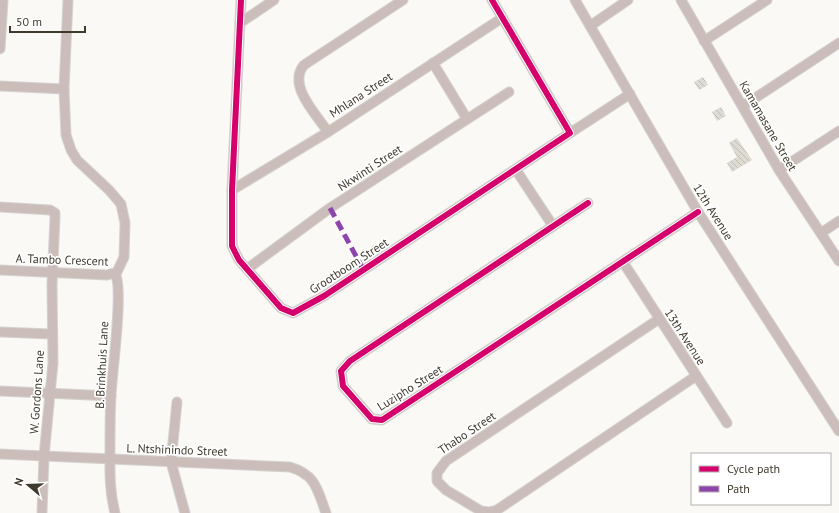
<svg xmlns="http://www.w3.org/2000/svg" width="839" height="513" viewBox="0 0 839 513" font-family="'PT Sans',sans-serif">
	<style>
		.building { fill: url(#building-back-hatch) }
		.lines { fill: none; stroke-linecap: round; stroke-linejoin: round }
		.minor-casing { stroke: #d5d3cf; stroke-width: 11 }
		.minor { stroke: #cbbeba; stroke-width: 9 }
		.quiet { stroke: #8e44ad; stroke-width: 5; stroke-dasharray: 10 5; stroke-linecap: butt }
		.cycleway-casing { stroke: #fff; stroke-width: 8 }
		.cycleway { stroke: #d6006c; stroke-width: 6 }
		.labels { text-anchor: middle; stroke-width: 3.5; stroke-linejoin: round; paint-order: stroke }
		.street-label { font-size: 12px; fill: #403a2d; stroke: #fff }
	</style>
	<defs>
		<pattern id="building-back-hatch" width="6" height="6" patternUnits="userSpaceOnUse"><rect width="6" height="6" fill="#dedbd3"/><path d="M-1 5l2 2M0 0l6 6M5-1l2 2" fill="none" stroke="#c0bdb5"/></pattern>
	</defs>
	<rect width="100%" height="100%" fill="#fbf9f6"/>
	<!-- building -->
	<g class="building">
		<path d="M 703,77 L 708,85 L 699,90 L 694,82 Z"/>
		<path d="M 721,107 L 726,116 L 717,121 L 712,112 Z"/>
		<path d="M 737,138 L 752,160 L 732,172 L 727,163 L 737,157 L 729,143 Z"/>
	</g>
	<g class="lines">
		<defs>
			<g id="minor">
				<path d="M 241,0 L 232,190 L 232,246 L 239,260 L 281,308 L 293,313 L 324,296 L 570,133 L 492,0"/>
				<path d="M 575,0 L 698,212 L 839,431"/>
				<path d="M 681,0 L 779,170 L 839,261"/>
				<path d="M 240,23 L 274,0"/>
				<path d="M 590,26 L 628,0"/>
				<path d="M 704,41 L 767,0"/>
				<path d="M 0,49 L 3,0"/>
				<path d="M 433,63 L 467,119"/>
				<path d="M 0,86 L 64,89"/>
				<path d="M 743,106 L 839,43"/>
				<path d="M 328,132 C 316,114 287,85 304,65 L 403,0"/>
				<path d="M 570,133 L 630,94"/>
				<path d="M 516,170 L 553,226"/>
				<path d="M 779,170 L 839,131"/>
				<path d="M 232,190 L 328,132 L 502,18"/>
				<path d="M 588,203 L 350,361 L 341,371 L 343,386 L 372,419 L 382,420 L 698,212"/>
				<path d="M 0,207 L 50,210 L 55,213 L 55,217 L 52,285 L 53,363 L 44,456 L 42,513"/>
				<path d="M 821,233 L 839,221"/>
				<path d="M 623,262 L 727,423"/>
				<path d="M 247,269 L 330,208 L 509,92"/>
				<path d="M 0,270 L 107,275 L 117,272 L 124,257 L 125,223 L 121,204 L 109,190 L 77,160 L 71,150 L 66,135 L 64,89 L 68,0"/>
				<path d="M 659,319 L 446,461 L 437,473 L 437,481 L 446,490 L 481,511 L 489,512 L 497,510 L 696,376"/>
				<path d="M 0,332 L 51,334"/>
				<path d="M 0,391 L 111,396"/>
				<path d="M 177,402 L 171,462 L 185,513"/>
				<path d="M 0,454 L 290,467 C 316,475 317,489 326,513"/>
				<path d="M 115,513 C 109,490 110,470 110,446 C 110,429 110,412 111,395 C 112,373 124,287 115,274"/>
			</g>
		</defs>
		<!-- minor casing -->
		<use href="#minor" class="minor-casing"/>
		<!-- minor -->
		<use href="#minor" class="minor"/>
		<!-- quiet -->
		<path class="quiet" d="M 330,208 L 363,269"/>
		<defs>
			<g id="cycleway">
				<path d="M 241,0 L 232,190 L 232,246 L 239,260 L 281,308 L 293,313 L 324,296 L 570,133 L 492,0"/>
				<path d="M 588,203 L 350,361 L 341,371 L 343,386 L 372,419 L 382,420 L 698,212"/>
			</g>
		</defs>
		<!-- cycleway casing -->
		<use href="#cycleway" class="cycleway-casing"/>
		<!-- cycleway -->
		<use href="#cycleway" class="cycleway"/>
	</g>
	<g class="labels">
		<!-- street labels -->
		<g class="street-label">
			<text transform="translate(361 95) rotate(-33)" y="4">Mhlana Street</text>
			<text transform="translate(768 126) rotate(60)" y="4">Kamamasane Street</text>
			<text transform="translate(370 168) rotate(-33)" y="4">Nkwinti Street</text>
			<text transform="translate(713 212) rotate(58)" y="4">12th Avenue</text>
			<text transform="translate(62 260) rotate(2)" y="4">A. Tambo Crescent</text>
			<text transform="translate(349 266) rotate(-33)" y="4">Grootboom Street</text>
			<text transform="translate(685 337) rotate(57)" y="4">13th Avenue</text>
			<text transform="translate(102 365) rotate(-87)" y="4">B. Brinkhuis Lane</text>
			<text transform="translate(410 388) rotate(-32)" y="4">Luzipho Street</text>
			<text transform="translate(37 392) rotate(-86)" y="4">W. Gordons Lane</text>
			<text transform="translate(467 433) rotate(-34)" y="4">Thabo Street</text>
			<text transform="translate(177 450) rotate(2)" y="4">L. Ntshinindo Street</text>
		</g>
	</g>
	<!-- legend -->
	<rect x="691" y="453" width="140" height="52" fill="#ffffff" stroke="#b3b0ab"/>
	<rect x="699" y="466" width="20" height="6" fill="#d6006c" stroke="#b3b0ab"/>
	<text x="727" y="473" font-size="12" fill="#403a2d">Cycle path</text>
	<rect x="699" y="486" width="20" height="6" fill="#8e44ad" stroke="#b3b0ab"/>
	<text x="727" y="493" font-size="12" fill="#403a2d">Path</text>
	<!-- north arrow -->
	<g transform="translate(28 485) rotate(289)" stroke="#ffffff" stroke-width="3" paint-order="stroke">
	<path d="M0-3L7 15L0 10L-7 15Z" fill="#403a2d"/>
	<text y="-6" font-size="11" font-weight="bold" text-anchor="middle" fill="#403a2d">N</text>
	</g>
	<!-- scale -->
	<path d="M10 26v6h75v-6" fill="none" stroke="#403a2d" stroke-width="2"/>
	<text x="16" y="26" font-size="12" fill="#403a2d" stroke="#ffffff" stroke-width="3" paint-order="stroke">50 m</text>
</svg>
